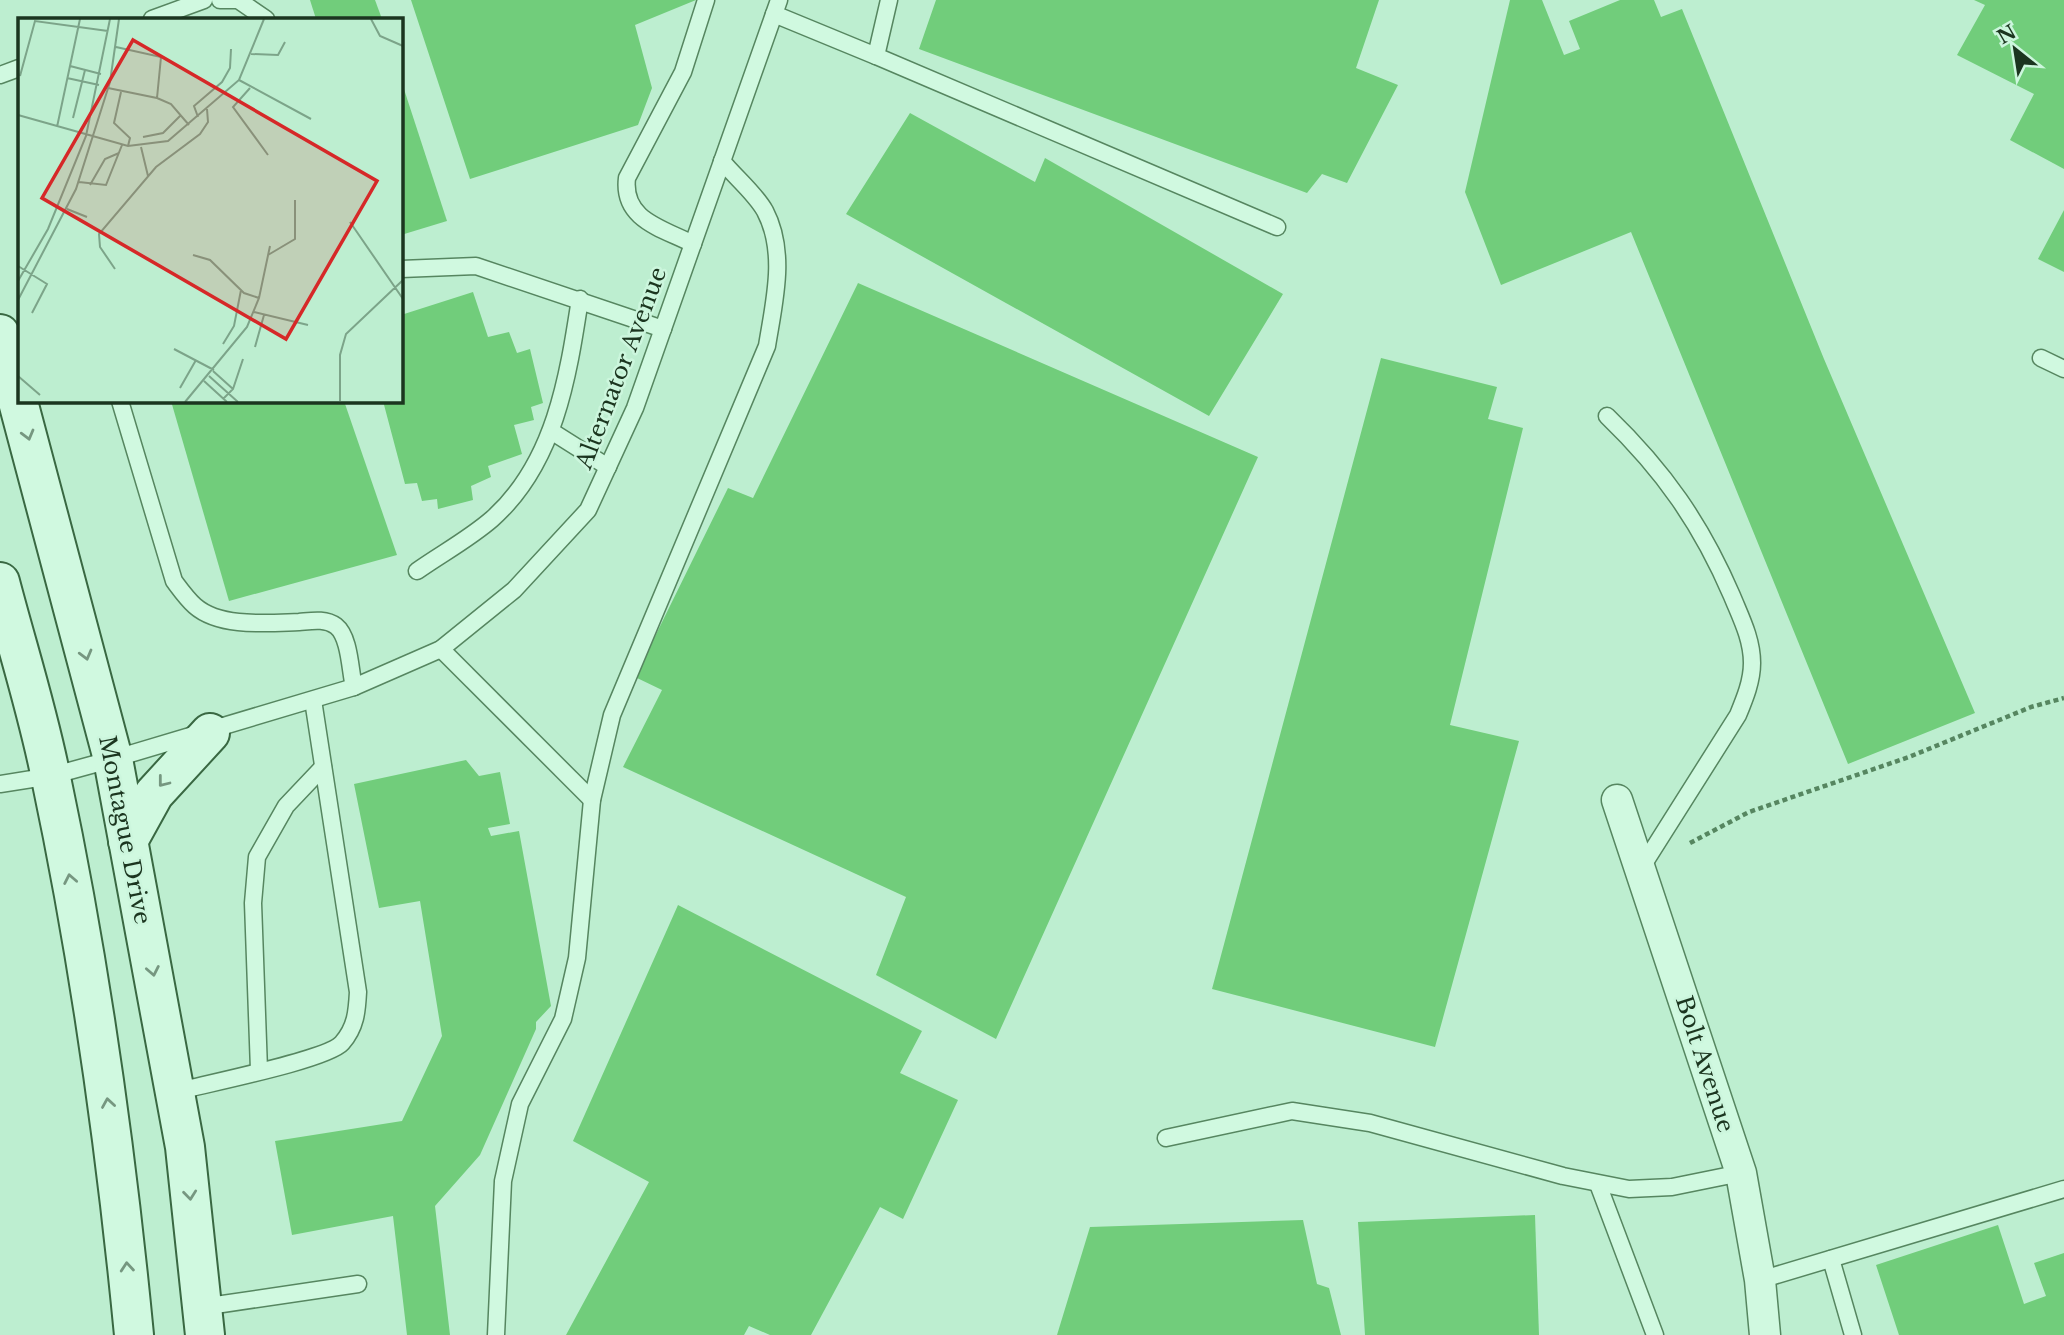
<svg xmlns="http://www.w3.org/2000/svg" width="2064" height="1335" viewBox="0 0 2064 1335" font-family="'Libre Baskerville',serif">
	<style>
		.building { fill: #71cd7b }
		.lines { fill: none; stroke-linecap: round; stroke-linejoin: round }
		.lane-casing { stroke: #568660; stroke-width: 19 }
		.street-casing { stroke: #568660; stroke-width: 33 }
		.secondary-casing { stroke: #396842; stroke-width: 42 }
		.path { stroke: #568660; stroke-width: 4.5; stroke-dasharray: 5 3.5; stroke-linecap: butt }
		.lane { stroke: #d0f9e0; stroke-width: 16 }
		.street { stroke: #d0f9e0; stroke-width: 30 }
		.secondary { stroke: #d0f9e0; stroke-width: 38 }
		.oneway { stroke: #769780 }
		.labels { text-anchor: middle; stroke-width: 5; stroke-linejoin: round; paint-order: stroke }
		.street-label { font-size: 23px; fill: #1b351f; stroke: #ccf6dd }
		.inset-road { fill: none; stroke: #7ca489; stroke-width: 2 }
		.view { fill: #d62828; fill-opacity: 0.15; stroke: #d62828; stroke-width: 3.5 }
		.inset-edge { fill: none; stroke: #1b351f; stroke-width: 3.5 }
	</style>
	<rect width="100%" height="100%" fill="#bdeed0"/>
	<!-- building -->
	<g class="building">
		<path d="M 310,0 L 375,0 L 382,19 L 316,19 Z"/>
		<path d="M 411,0 L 696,0 L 635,25 L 652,88 L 638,125 L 470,179 Z"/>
		<path d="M 936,0 L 1379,0 L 1356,68 L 1398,85 L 1347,183 L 1322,174 L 1307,193 L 919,49 Z"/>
		<path d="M 1510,0 L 1542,0 L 1564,55 L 1580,49 L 1569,21 L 1620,0 L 1654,0 L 1661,17 L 1682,9 L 1824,359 L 1975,713 L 1848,764 L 1631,232 L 1501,285 L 1465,192 Z"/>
		<path d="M 1974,0 L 2064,0 L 2064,169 L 2010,140 L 2034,94 L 1957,55 L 1985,5 Z"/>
		<path d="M 401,80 L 447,221 L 401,235 Z"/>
		<path d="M 910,113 L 1035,182 L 1045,158 L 1283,294 L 1209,416 L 846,214 Z"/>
		<path d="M 2064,210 L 2064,272 L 2038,259 Z"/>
		<path d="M 858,283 L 1258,457 L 996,1039 L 876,975 L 906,897 L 623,767 L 662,690 L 635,677 L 728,488 L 753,498 Z"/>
		<path d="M 473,292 L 488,337 L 509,332 L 517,353 L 530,349 L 543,403 L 531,407 L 534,420 L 514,425 L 522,454 L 488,466 L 491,477 L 471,486 L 473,500 L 438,509 L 437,499 L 422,501 L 417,483 L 405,484 L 383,401 L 401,401 L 401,315 Z"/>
		<path d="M 1381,358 L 1497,387 L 1488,419 L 1523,428 L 1450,725 L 1519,741 L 1435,1047 L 1212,989 Z"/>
		<path d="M 171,401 L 344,401 L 397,555 L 229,601 Z"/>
		<path d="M 466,760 L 479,776 L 500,772 L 510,824 L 488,828 L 491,836 L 519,831 L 551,1006 L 536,1022 L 536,1029 L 480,1155 L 435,1206 L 450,1335 L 407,1335 L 393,1216 L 292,1235 L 275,1141 L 402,1121 L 442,1036 L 420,901 L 379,908 L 354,784 Z"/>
		<path d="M 678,905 L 922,1031 L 900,1073 L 958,1100 L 903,1219 L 880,1207 L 811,1335 L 770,1335 L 749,1326 L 744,1335 L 566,1335 L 649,1182 L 573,1141 Z"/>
		<path d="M 1535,1215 L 1539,1335 L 1365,1335 L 1358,1222 Z"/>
		<path d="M 1303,1220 L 1317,1284 L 1329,1288 L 1341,1335 L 1057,1335 L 1090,1227 Z"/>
		<path d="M 1998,1225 L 2024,1304 L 2046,1296 L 2034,1263 L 2064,1253 L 2064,1335 L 1899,1335 L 1876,1265 Z"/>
	</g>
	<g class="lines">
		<defs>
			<g id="lane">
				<path d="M 220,0 L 238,0 L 266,19"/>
				<path d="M 889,0 L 876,56 L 1277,227"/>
				<path d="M 774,14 L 876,56"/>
				<path d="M 152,19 L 204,0"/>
				<path d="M 0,75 L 19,68"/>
				<path d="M 693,244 C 662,228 622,220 627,178 L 683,72 L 706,0"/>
				<path d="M 401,269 L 476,266 L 663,329"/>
				<path d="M 2041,358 L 2064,369"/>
				<path d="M 120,401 L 174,581 C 180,589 187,599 195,606 C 220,628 268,623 299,622 C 311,621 325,618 336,626 C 350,637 350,671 354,687"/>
				<path d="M 1607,416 C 1664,471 1701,524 1732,596 C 1741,618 1752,639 1752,663 C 1752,681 1745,698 1738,715 L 1640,870"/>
				<path d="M 551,431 L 608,467"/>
				<path d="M 417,571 C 441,554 469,539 492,519 C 555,463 568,377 580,299"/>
				<path d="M 441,649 L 592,800"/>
				<path d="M 0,784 L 51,776 L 113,759 L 354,687 L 441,649 L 514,590 L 588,510 L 635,408 L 779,0"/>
				<path d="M 259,1070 L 253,903 L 257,857 L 286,806 L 323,767"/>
				<path d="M 175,1092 C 204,1084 327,1060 342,1043 C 356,1027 357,1011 358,992 L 313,700"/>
				<path d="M 1166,1138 L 1292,1111 L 1370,1123 L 1563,1176 L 1629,1189 L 1672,1187 L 1741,1173"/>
				<path d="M 1598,1184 L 1655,1335"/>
				<path d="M 1831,1259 L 1853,1335"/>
				<path d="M 1760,1280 L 2064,1189"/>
				<path d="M 202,1307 L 358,1284"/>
				<path d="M 496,1335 L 503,1181 L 520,1104 L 563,1019 L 577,958 L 592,800 L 612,715 L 767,346 C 774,302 787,253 765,211 C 755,193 735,177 722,161"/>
			</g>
			<path id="street" d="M 1617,800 L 1741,1173 L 1760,1280 L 1765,1335"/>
			<g id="secondary">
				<path d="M 0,334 L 113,759 L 185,1147 L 205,1335"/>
				<path d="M 0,582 C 17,647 38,712 51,778 C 90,962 116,1148 134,1335"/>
				<path d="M 128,841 L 154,794 L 210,733"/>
			</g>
		</defs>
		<!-- lane casing -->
		<use href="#lane" class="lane-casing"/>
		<!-- street casing -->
		<use href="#street" class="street-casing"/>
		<!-- secondary casing -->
		<use href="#secondary" class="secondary-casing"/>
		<!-- path -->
		<path class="path" d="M 1690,843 L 1749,812 L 1909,757 L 2031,707 L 2064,698"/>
		<!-- lane -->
		<use href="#lane" class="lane"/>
		<!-- street -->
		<use href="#street" class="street"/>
		<!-- secondary -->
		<use href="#secondary" class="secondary"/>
	</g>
	<!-- one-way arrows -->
	<defs><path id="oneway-chevron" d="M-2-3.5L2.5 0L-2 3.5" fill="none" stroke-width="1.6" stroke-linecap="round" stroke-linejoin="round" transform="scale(1.75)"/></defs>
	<g class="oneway">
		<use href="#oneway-chevron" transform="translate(28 435) rotate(75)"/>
		<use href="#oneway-chevron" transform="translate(86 655) rotate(75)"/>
		<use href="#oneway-chevron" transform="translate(163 782) rotate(128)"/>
		<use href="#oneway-chevron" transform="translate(70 879) rotate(-101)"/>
		<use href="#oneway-chevron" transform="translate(153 971) rotate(79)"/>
		<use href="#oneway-chevron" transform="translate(108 1103) rotate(-99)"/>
		<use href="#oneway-chevron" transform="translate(190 1195) rotate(84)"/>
		<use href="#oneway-chevron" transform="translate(127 1267) rotate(-95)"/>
	</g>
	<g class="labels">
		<!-- street labels -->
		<g class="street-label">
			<text transform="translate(621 368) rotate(-69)" y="8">Alternator Avenue</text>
			<text transform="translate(125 830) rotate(79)" y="8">Montague Drive</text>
			<text transform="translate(1705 1064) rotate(72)" y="8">Bolt Avenue</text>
		</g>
	</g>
	<!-- overview -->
	<g transform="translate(18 18)">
		<rect width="385" height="385" fill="#bdeed0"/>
		<path class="inset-road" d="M 353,1 L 362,18 L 385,28M 233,36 L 260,37 L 267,24M 52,48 L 83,56M 2,58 L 17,3 L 90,13M 49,60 L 81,67M 221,62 L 293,101M 90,70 L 139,80 L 143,39 L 98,29M 232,70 L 215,89 L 250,137M 103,74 L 96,105 L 112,120 L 110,128M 139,80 L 153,86 L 171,107M 0,97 L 110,128 L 150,123 L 221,62 L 246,1M 180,99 L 176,88 L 204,64 L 212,50 L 213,31M 55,100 L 67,52M 39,109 L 62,1M 125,119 L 145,115 L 163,97M 123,129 L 130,158M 61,164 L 88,167 L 104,127M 72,167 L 87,141 L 101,135M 49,191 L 69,199M 332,204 L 385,281M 175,237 L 192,242 L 226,275 L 241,280M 250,237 L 277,221 L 277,182M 0,248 L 29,266 L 14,295M 97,251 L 82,229 L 81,216 L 138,149 L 182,116 L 190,104 L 189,91M 0,263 L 30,211 L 68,118 L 92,1M 0,282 L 58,171 L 92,64 L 101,1M 236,294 L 290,307M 205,326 L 216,308 L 223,272M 237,329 L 246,297M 156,331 L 196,352M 195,353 L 215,371M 0,358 L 22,377M 191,358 L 220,384M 186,363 L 209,384M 162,370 L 178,342M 205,381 L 215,371 L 225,341M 322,383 L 322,337 L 328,316 L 385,262M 167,384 L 229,309 L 241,280 L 252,228"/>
		<path class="view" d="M 115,22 L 359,163 L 268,321 L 24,180 Z"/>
		<rect width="385" height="385" class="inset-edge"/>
	</g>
	<!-- north arrow -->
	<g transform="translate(2015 49) rotate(330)" stroke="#ccf6dd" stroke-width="5" paint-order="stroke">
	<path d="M0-5L12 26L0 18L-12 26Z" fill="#1b351f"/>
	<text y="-10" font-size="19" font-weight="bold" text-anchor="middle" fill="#1b351f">N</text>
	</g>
</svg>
